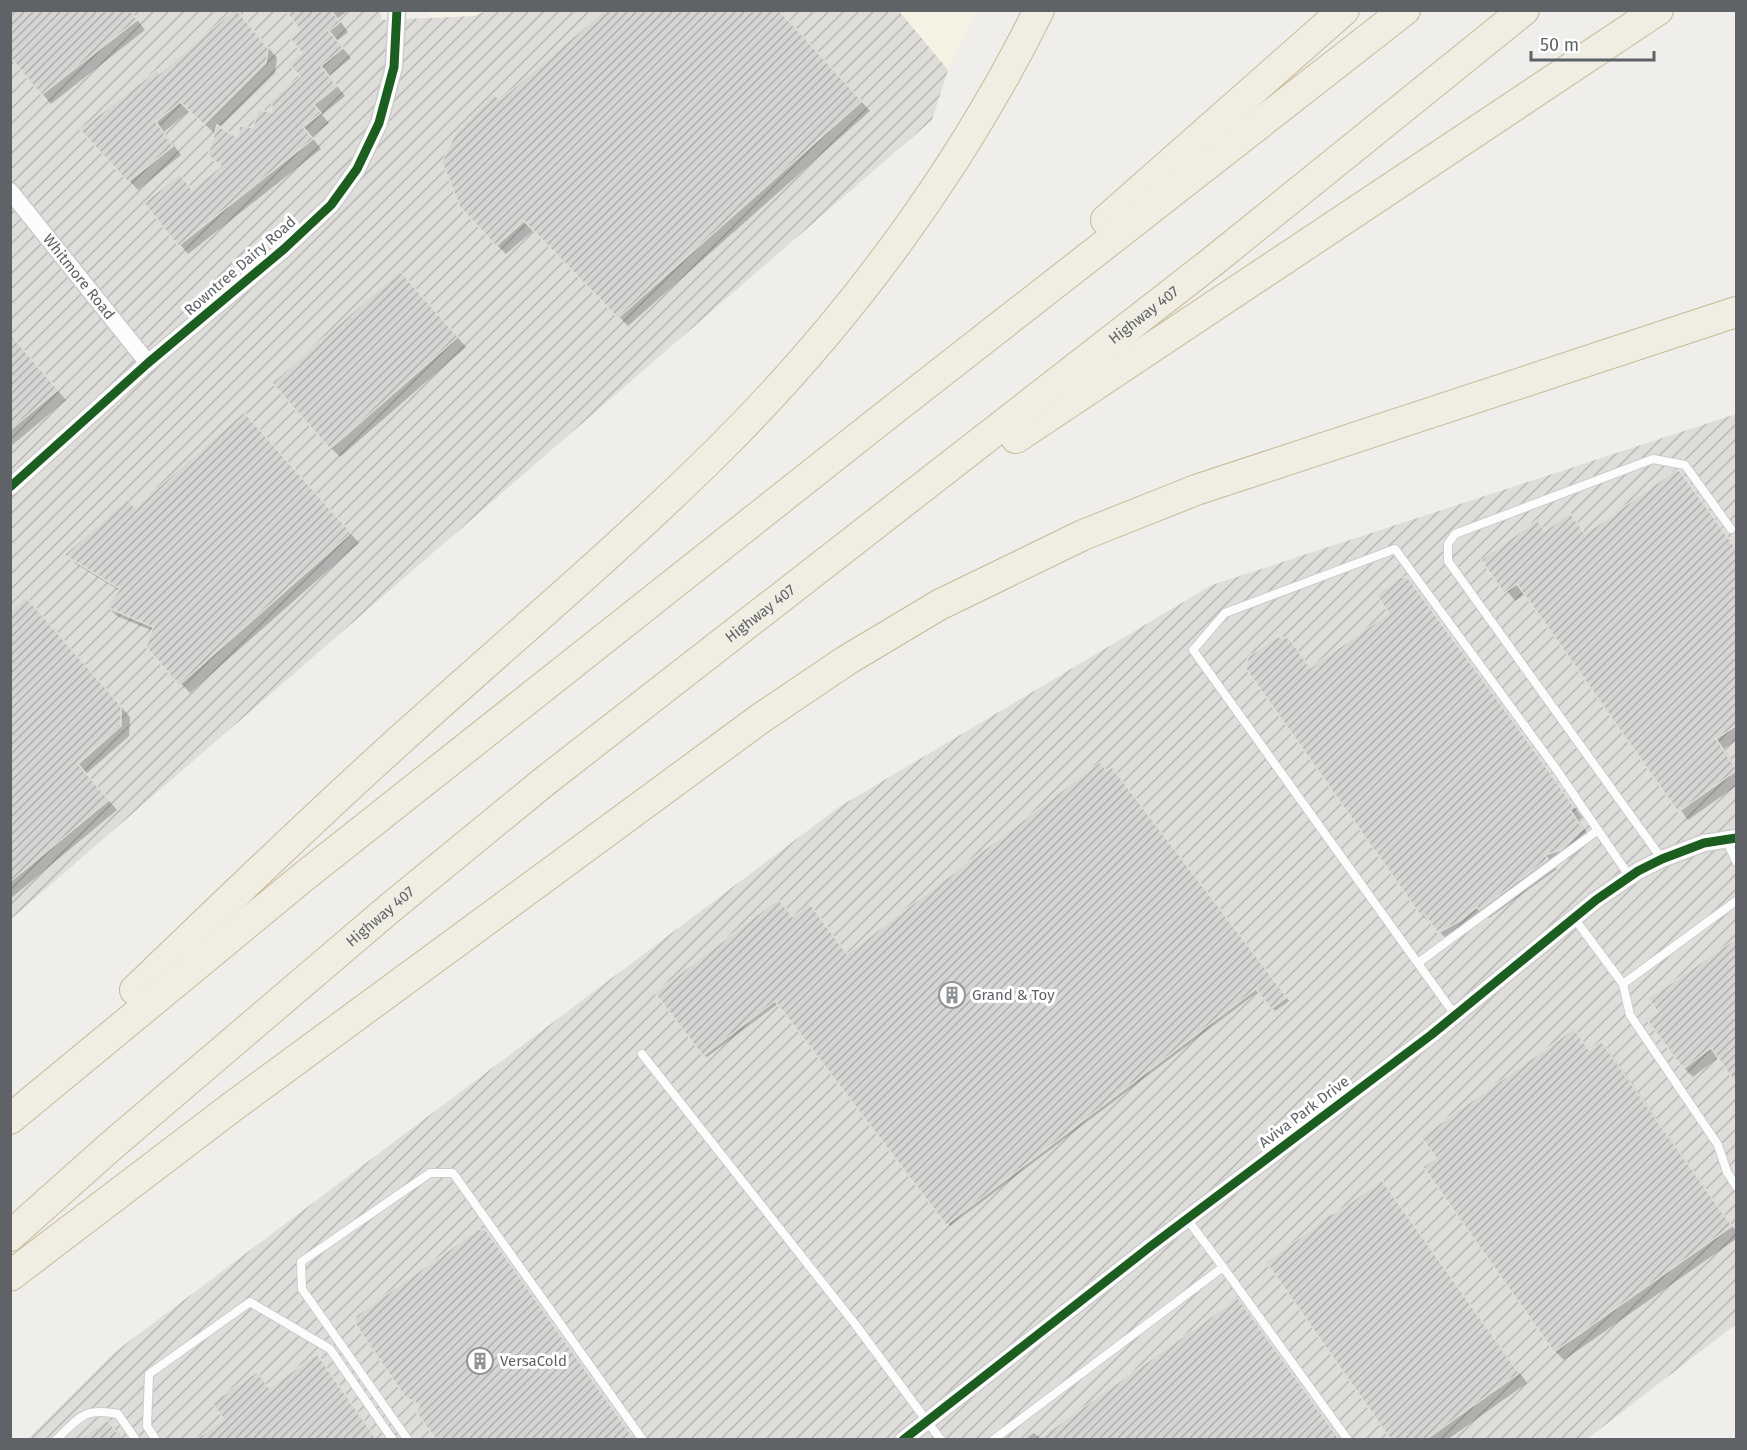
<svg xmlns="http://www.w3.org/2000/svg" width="1747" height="1450" viewBox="0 0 1747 1450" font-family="'Fira Sans',sans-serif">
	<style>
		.commercial { fill: #f7f3e4 }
		.industrial { fill: url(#industrial-furrows) }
		.shadow { fill: #0003 }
		.building { fill: url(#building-hatch); stroke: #deddd9; stroke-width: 1.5 }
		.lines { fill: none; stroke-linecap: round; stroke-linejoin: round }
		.lane-casing { stroke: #cbcccc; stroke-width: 10 }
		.street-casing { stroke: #cbcccc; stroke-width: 19 }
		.highway-casing { stroke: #c8b996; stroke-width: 32 }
		.lane { stroke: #fdfcfc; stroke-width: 8 }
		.street { stroke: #fdfcfc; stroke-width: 16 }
		.highway { stroke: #f0ede3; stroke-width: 30 }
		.cycleway-casing { stroke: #fff; stroke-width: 13 }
		.cycleway { stroke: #1b5e20; stroke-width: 9 }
		.labels { text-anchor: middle; stroke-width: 6; stroke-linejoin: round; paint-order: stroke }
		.street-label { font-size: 15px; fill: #5f6368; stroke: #fff }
		.poi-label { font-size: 15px; fill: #5f6368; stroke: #fff; text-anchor: start }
	</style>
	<defs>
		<pattern id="industrial-furrows" width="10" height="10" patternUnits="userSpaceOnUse" patternTransform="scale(1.5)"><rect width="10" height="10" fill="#dfddda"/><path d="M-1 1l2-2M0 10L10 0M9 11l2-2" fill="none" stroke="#b8b7b5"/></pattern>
		<pattern id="building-hatch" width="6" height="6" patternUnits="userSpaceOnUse" patternTransform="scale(1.5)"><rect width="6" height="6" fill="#d6d5d3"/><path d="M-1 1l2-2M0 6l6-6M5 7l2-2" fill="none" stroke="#b1b0af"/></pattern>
	</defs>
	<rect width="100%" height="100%" fill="#efeeea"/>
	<!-- commercial -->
	<g class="commercial">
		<path d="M 429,11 L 487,11 L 475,16 L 430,19 Z"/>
		<path d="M 899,11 L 976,11 L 948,70 Z"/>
	</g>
	<!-- industrial -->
	<g class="industrial">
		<path d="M 380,10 L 382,20 L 475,16 L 487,10 L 899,11 L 948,70 L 932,120 L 11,919 L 11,11 Z"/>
		<path d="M 1736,414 L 1736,1324 L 1587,1439 L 27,1440 L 115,1352 L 839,807 L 1212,585 Z"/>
	</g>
	<!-- shadow -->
	<g class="shadow">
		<path d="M 130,10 L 145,30 L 51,104 L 10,55 Z"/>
		<path d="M 292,10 L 347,11 L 338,18 L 348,32 L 337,41 L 351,58 L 329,76 L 345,96 L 322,115 L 329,123 L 312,137 L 321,149 L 188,254 L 146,203 L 180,176 L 193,191 L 223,167 L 218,129 L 214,133 L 190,110 L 164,132 L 181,155 L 138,190 L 82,130 L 245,20 L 277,58 L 275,73 L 219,128 L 238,140 L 275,114 L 302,78 L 302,30 Z"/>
		<path d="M 778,10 L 870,111 L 628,326 L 534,230 L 506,254 L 497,245 L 501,101 Z"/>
		<path d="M 409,282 L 466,347 L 340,457 L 331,448 Z"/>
		<path d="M 10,335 L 66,400 L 10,447 Z"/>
		<path d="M 253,423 L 359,543 L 190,693 L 147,647 L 153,631 L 117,616 L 108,607 L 120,591 L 76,564 L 67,555 L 136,509 Z"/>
		<path d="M 1680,472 L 1736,548 L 1736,740 L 1724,749 L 1736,767 L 1736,786 L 1688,820 L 1525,594 L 1515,601 L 1483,560 L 1537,522 L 1546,532 L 1570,515 L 1587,535 Z"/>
		<path d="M 1408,580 L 1582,817 L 1578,820 L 1592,839 L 1570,858 L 1553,864 L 1557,869 L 1489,918 L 1487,916 L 1449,941 L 1422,915 L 1288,640 L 1312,669 L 1391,613 Z"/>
		<path d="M 26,599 L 130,717 L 129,736 L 86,774 L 117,810 L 10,899 L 10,613 Z"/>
		<path d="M 1114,771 L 1289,1001 L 1275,1011 L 1259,991 L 950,1226 L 779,1003 L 707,1057 L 704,1055 L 793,919 L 848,955 L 1107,773 Z"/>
		<path d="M 1736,939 L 1719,1057 L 1693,1077 L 1684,1068 L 1660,1012 Z"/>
		<path d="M 1574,1031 L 1591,1051 L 1601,1043 L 1610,1052 L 1736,1231 L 1736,1239 L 1564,1360 L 1555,1351 L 1438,1159 Z"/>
		<path d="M 1382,1182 L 1527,1383 L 1447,1440 L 1393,1440 Z"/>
		<path d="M 1237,1300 L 1340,1440 L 1024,1440 L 1034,1433 L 1041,1439 Z"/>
		<path d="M 317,1356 L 378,1440 L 197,1440 L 226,1420 L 257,1373 L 270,1389 Z"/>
		<path d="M 108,1422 L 117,1431 L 123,1440 L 93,1440 Z"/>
	</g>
	<!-- building -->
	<g class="building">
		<path d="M 10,10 L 130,10 L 137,20 L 41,95 L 10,57 Z"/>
		<path d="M 234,10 L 237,10 L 268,48 L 266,63 L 204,125 L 180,102 L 156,122 L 173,146 L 128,182 L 80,130 L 157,70 L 159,74 Z"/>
		<path d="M 285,10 L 331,10 L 340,22 L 329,31 L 343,48 L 321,66 L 337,86 L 314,105 L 321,113 L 303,127 L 313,139 L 178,246 L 144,203 L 180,174 L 192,190 L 221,166 L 208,155 L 217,125 L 237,137 L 240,126 L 253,128 L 258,110 L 273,112 L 271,100 L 300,77 L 289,63 L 302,53 L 290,38 L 300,30 Z"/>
		<path d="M 605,10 L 779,10 L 862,101 L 618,318 L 524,221 L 496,246 L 460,207 L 442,162 L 455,134 L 493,95 L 501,99 Z"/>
		<path d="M 400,271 L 458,337 L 330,449 L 272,383 Z"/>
		<path d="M 10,334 L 58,390 L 10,430 Z"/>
		<path d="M 244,412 L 351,533 L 179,685 L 146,647 L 153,627 L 106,607 L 120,589 L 64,555 L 128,499 L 135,508 Z"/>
		<path d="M 1676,470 L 1680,471 L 1737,550 L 1737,725 L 1716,739 L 1737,770 L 1678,812 L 1517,584 L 1504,593 L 1481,560 L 1537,520 L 1545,531 L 1570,513 L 1585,534 Z"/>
		<path d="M 1401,577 L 1408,578 L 1516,725 L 1574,807 L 1570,810 L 1583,829 L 1561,850 L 1545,855 L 1548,859 L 1479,910 L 1477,907 L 1460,921 L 1438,933 L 1424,914 L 1421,916 L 1246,669 L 1248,657 L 1277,637 L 1289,638 L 1310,668 L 1389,613 L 1376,595 Z"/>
		<path d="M 26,597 L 121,706 L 121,726 L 78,764 L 109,800 L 10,882 L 10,611 Z"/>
		<path d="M 1100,762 L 1107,771 L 1112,767 L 1287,997 L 1271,1009 L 1256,989 L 946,1225 L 775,1001 L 703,1056 L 655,993 L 778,899 L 793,917 L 810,904 L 847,954 Z"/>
		<path d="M 1737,938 L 1737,1085 L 1711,1048 L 1683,1069 L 1647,1020 L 1658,1012 L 1648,999 Z"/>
		<path d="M 1574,1029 L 1589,1050 L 1601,1041 L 1732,1226 L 1554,1352 L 1423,1167 L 1436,1158 L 1421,1137 Z"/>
		<path d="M 1382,1180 L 1519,1373 L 1425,1440 L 1391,1440 L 1266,1262 L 1311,1230 L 1324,1217 L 1339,1211 Z"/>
		<path d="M 479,1229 L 486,1230 L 635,1440 L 436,1440 L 416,1412 L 420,1405 L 405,1397 L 355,1324 L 356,1316 Z"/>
		<path d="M 1238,1298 L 1340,1440 L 1037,1440 Z"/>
		<path d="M 317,1354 L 377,1440 L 195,1440 L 224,1419 L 212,1403 L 257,1372 L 269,1388 Z"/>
		<path d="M 108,1420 L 122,1440 L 79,1440 Z"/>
	</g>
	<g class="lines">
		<defs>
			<g id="lane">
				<path d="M 1726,839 L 1736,861"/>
				<path d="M 1662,859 L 1448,561 L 1448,544 L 1455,534 L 1653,459 L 1685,465 L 1731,529"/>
				<path d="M 1574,918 L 1623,984 L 1630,1015 L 1718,1145 L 1727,1172 L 1736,1186"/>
				<path d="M 1418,963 L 1598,830"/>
				<path d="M 1623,984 L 1736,901"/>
				<path d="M 1455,1015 L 1193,650 L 1225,613 L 1395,549 L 1554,766 L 1630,877"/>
				<path d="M 642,1054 L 855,1324 L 941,1440"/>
				<path d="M 1223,1267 L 1348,1440"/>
				<path d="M 56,1440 C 80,1417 84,1407 118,1414 L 136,1440"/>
				<path d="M 156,1440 L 147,1426 L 149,1374 L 250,1302 L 330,1349 L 393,1440"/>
				<path d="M 408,1440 L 302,1289 L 301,1262 L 430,1173 L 453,1173 L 643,1440"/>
				<path d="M 993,1440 L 1223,1267 L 1187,1219"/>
			</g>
			<g id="street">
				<path id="s1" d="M 10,191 L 148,363"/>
				<path d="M 10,487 L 148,363 L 284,249 L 331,205 L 357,169 L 379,123 L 394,67 L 397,10"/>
				<path d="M 903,1440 L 1151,1246 L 1431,1035 L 1596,900 L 1638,871 L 1662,859 L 1704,843 L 1736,838"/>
			</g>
			<g id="highway">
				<path d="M 1106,220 L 1344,10"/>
				<path d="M 1016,438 L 1658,10"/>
				<path d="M 135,990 C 226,903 316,815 410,731 C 513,638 620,548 719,450 C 847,323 959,172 1039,10"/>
				<path d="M 10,1119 L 302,878 L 879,421 L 1405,10"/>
				<path id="s2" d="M 10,1236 L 111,1146 L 390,908 L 545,781 L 1212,262 L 1524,10"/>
				<path d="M 10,1276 L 232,1107 L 761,718 L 847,660 L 939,605 L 1083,535 L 1196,490 L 1736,312"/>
			</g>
		</defs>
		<!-- lane casing -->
		<use href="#lane" class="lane-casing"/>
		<!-- street casing -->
		<use href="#street" class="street-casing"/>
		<!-- highway casing -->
		<use href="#highway" class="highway-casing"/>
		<!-- lane -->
		<use href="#lane" class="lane"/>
		<!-- street -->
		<use href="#street" class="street"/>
		<!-- highway -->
		<use href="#highway" class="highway"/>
		<defs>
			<g id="cycleway">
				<path d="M 10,487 L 148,363 L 284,249 L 331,205 L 357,169 L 379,123 L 394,67 L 397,10"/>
				<path d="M 903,1440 L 1151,1246 L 1431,1035 L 1596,900 L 1638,871 L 1662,859 L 1704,843 L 1736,838"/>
			</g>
		</defs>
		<!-- cycleway casing -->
		<use href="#cycleway" class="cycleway-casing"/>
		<!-- cycleway -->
		<use href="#cycleway" class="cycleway"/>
	</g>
	<!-- icons -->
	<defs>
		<symbol id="building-ring" viewBox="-11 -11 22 22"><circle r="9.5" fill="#fff" stroke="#919496" stroke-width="1.5"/><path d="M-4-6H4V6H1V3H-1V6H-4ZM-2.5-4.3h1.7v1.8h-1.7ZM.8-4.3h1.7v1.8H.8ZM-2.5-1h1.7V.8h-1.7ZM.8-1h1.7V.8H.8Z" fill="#919496"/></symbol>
	</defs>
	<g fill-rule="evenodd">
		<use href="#building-ring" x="937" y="980" width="30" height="30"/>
		<use href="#building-ring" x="465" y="1346" width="30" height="30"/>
	</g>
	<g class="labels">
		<!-- street labels -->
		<g class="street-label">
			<text transform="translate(240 266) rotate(-41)" y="5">Rowntree Dairy Road</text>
			<text dy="5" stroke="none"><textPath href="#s1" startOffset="110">Whitmore Road</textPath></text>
			<text dy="5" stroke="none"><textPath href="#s2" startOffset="1461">Highway 407</textPath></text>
			<text dy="5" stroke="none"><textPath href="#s2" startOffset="975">Highway 407</textPath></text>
			<text dy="5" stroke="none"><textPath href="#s2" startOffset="489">Highway 407</textPath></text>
			<text transform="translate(1304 1112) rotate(-37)" y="5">Aviva Park Drive</text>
		</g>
		<!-- poi labels -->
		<g class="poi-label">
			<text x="972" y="1000">Grand &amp; Toy</text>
			<text x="500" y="1366">VersaCold</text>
		</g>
	</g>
	<!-- border -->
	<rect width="1747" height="1450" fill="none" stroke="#5f6368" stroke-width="24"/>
	<!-- scale -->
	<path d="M1531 51v9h123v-9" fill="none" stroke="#5f6368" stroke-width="3"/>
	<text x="1540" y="51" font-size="18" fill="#5f6368" stroke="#ffffff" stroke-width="4.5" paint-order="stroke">50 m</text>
</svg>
